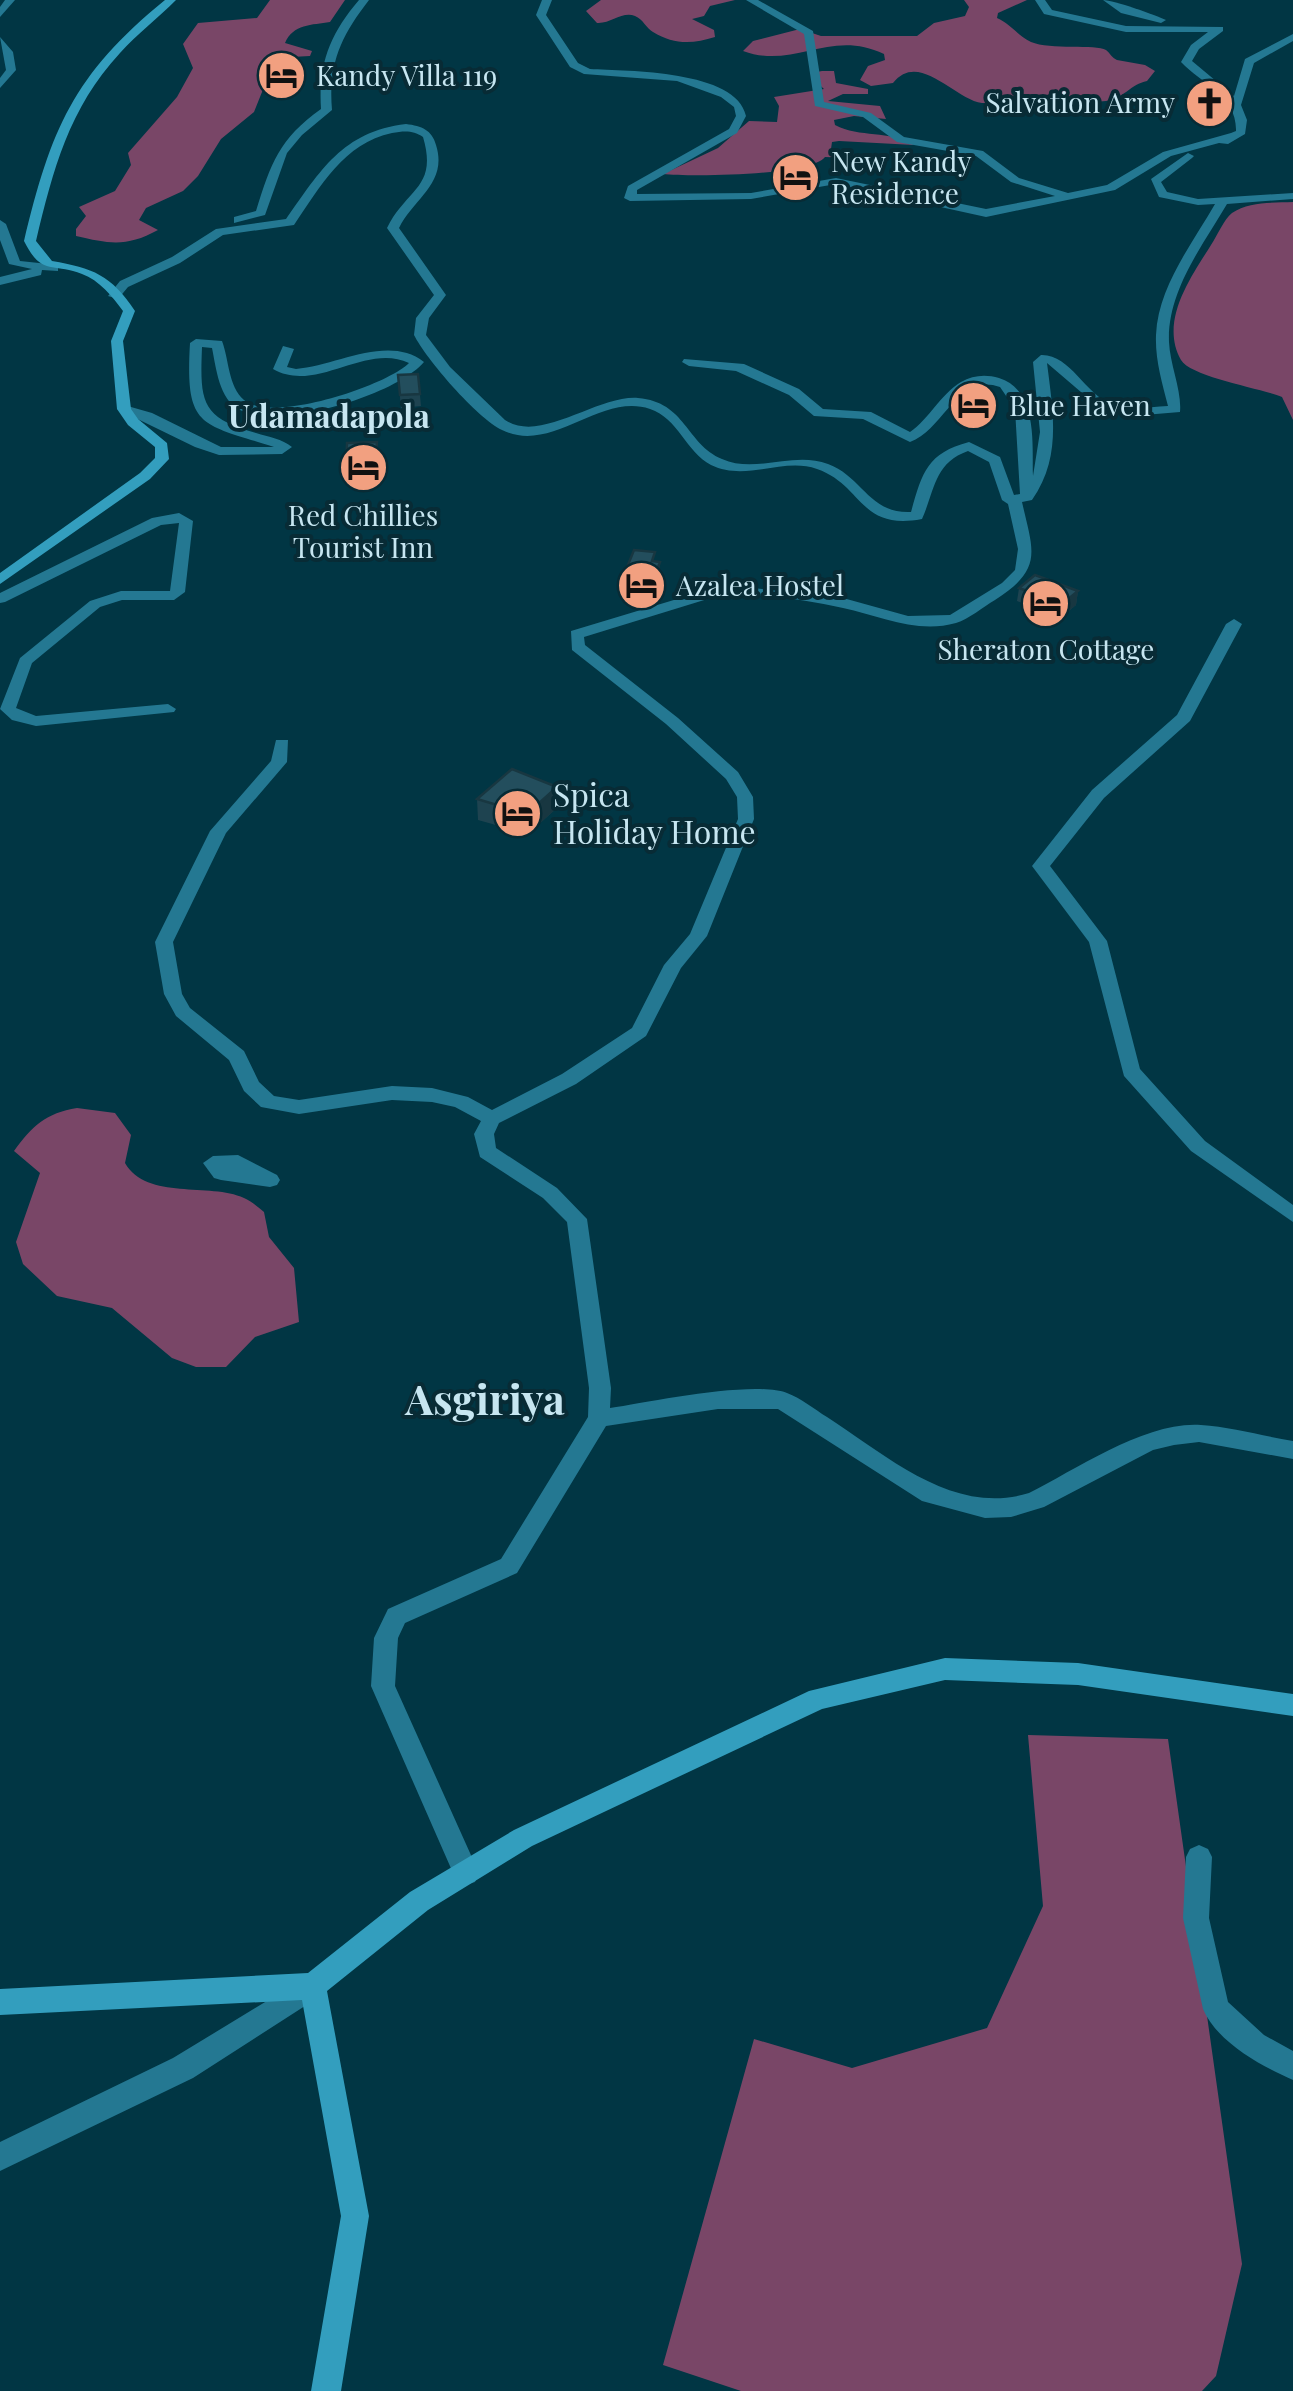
<svg xmlns="http://www.w3.org/2000/svg" width="1293" height="2391" viewBox="0 0 1293 2391" font-family="'Playfair Display',serif">
	<style>
		.green { fill: #794667 }
		.lines { fill: none; stroke-linecap: round; stroke-linejoin: round }
		.street { fill: #247892; fill-rule: evenodd }
		.secondary { fill: #339ebe; fill-rule: evenodd }
		.wall { fill: #1e4350 }
		.shaded-wall { fill: #183741 }
		.building { fill: #234e5d; stroke: #183741; stroke-width: 2.5 }
		.labels { text-anchor: middle; stroke-width: 8; stroke-linejoin: round; paint-order: stroke }
		.far-poi-label { font-size: 28px; fill: #c7e6f1; stroke: #082b35; text-anchor: start }
		.far-quarter-label { font-size: 32px; font-weight: bold; fill: #c7e6f1; stroke: #082b35 }
		.poi-label { font-size: 32px; fill: #c7e6f1; stroke: #082b35; text-anchor: start }
		.district-label { font-size: 42px; font-weight: bold; fill: #c7e6f1; stroke: #082b35 }
	</style>
	<rect width="100%" height="100%" fill="#013644"/>
	<!-- green -->
	<g class="green">
		<path d="M 270,0 L 345,0 L 330,22 C 312,25 293,24 285,43 L 312,51 L 310,56 L 273,58 L 264,65 L 264,87 L 254,112 L 221,139 L 198,176 L 183,191 L 146,208 L 139,220 L 158,230 C 127,247 110,244 76,236 L 76,229 L 86,216 L 79,207 L 115,191 L 131,165 L 128,153 L 177,97 L 193,68 L 183,44 L 198,23 L 257,18 Z"/>
		<path d="M 601,0 L 735,0 L 710,6 L 704,16 L 692,19 L 714,30 L 715,37 C 693,44 674,45 653,32 C 646,28 643,19 635,16 C 622,11 611,24 597,23 L 586,11 Z"/>
		<path d="M 964,0 L 1027,0 L 998,13 L 997,18 C 1011,24 1018,36 1031,42 C 1050,50 1096,44 1106,50 C 1110,53 1112,58 1117,60 L 1145,65 L 1155,71 L 1147,81 C 1131,84 1123,99 1106,101 C 1079,104 1049,95 1021,98 C 1008,99 995,104 982,103 C 954,99 919,50 893,83 L 871,86 L 860,80 L 868,66 L 885,60 L 884,54 C 830,28 794,70 743,51 L 753,41 L 800,29 L 821,36 L 917,36 L 934,23 L 965,16 L 969,7 Z"/>
		<path d="M 822,71 L 834,71 L 836,83 L 868,89 L 868,94 L 843,94 L 828,101 L 880,106 L 886,119 L 854,116 L 834,120 L 835,125 C 860,138 889,130 914,145 L 839,141 L 832,142 L 831,149 L 854,154 L 851,158 L 825,157 C 811,176 690,177 663,174 L 718,148 L 749,121 L 777,122 L 779,106 L 774,97 L 824,89 L 812,78 L 812,73 Z"/>
		<path d="M 1293,202 L 1293,420 L 1282,397 C 1260,388 1191,377 1181,360 C 1159,321 1191,277 1211,245 C 1217,236 1224,219 1232,213 C 1249,201 1274,203 1293,202 Z"/>
		<path d="M 77,1108 L 115,1113 L 131,1135 L 125,1163 C 147,1201 210,1182 244,1198 C 251,1201 258,1207 264,1212 L 269,1237 L 294,1268 L 299,1322 L 255,1337 L 226,1367 L 196,1367 L 172,1358 L 112,1308 L 57,1296 L 23,1264 L 16,1242 L 40,1173 L 14,1151 C 32,1126 46,1113 77,1108 Z"/>
		<path d="M 1028,1735 L 1168,1739 L 1242,2264 L 1216,2376 L 1202,2391 L 741,2391 L 663,2365 L 754,2039 L 852,2068 L 987,2028 L 1043,1906 Z"/>
	</g>
	<g class="lines">
		<!-- street -->
		<g class="street">
			<path d="M 5,0 L 15,0 L 0,17 L 0,7 Z"/>
			<path d="M 359,0 L 369,0 C 341,36 328,64 332,110 L 302,135 L 287,153 L 265,215 L 234,223 L 234,217 L 256,211 C 271,163 279,139 321,109 C 318,64 330,34 359,0 Z"/>
			<path d="M 542,0 L 552,0 L 546,15 L 578,63 L 590,69 C 627,71 737,70 746,116 L 737,133 L 637,190 L 637,194 L 751,193 L 836,178 L 986,209 L 1055,196 L 1011,182 L 976,156 L 897,142 L 863,117 L 815,106 L 804,34 L 746,0 L 758,0 L 813,31 L 824,102 L 871,113 L 904,137 L 983,151 L 1019,178 L 1068,193 L 1107,185 L 1163,152 L 1231,133 L 1236,131 C 1237,96 1202,84 1181,62 L 1191,45 L 1208,32 L 1126,32 L 1044,14 L 1035,0 L 1045,0 L 1052,10 L 1126,26 L 1223,27 L 1223,31 L 1199,49 L 1192,61 L 1234,96 L 1245,59 L 1293,34 L 1293,41 L 1254,63 L 1241,105 L 1247,120 L 1245,134 L 1228,144 L 1219,143 L 1171,156 L 1115,190 L 986,217 L 836,184 L 751,199 L 630,201 L 624,198 L 628,186 L 729,129 L 736,116 L 734,107 L 721,97 L 677,81 L 584,74 L 570,67 L 536,15 Z"/>
			<path d="M 1103,0 C 1114,0 1155,15 1166,20 L 1161,23 L 1121,13 Z"/>
			<path d="M 0,37 L 13,52 L 16,70 L 0,88 L 0,78 L 6,70 Z"/>
			<path d="M 406,124 C 422,126 432,130 436,145 C 448,183 414,198 399,228 L 446,295 L 429,318 L 426,335 L 450,367 L 505,420 C 541,444 597,395 638,398 C 686,402 686,444 722,459 C 755,474 793,451 828,464 C 863,477 869,514 911,512 C 922,473 927,453 969,442 L 1000,457 L 1014,495 L 1020,494 L 1015,409 L 1000,387 C 957,372 945,429 910,442 L 863,419 L 814,416 L 789,395 L 736,371 L 689,366 L 682,362 L 684,359 L 744,364 L 799,389 L 823,409 L 871,412 L 910,432 C 929,419 940,395 961,382 C 973,375 986,374 999,378 C 1038,390 1032,444 1033,476 L 1040,432 L 1033,362 L 1041,355 C 1070,354 1085,394 1112,405 C 1128,411 1150,407 1168,406 C 1162,382 1155,359 1156,335 C 1158,287 1192,244 1215,204 L 1198,205 L 1159,197 L 1151,179 L 1188,153 L 1194,156 L 1192,158 L 1161,182 L 1167,192 L 1198,199 L 1293,193 L 1293,199 L 1227,204 C 1203,245 1167,291 1169,342 C 1170,365 1182,391 1180,412 L 1132,416 L 1102,410 L 1047,363 C 1053,412 1062,457 1032,500 L 1022,502 C 1033,551 1044,569 995,600 C 983,607 969,619 956,623 C 917,634 880,616 843,608 C 803,599 754,592 714,597 L 584,637 L 585,645 L 678,718 L 738,772 L 753,797 L 754,819 L 707,936 L 681,968 L 646,1036 L 576,1084 L 499,1123 L 494,1134 L 496,1148 L 557,1188 L 587,1219 L 611,1388 L 610,1408 C 650,1402 753,1380 787,1393 C 801,1398 814,1409 827,1417 C 886,1455 954,1517 1029,1493 C 1077,1469 1146,1421 1201,1425 C 1231,1427 1263,1436 1293,1441 L 1293,1459 L 1199,1442 L 1174,1445 L 1153,1450 L 1044,1507 L 1011,1517 L 985,1518 L 922,1501 L 778,1409 L 718,1409 L 606,1426 L 517,1573 L 405,1623 L 398,1638 L 395,1686 L 479,1873 L 475,1882 L 466,1885 L 457,1882 L 371,1686 L 374,1638 L 388,1609 L 501,1559 L 588,1417 L 589,1388 L 567,1222 L 543,1198 L 480,1157 L 474,1134 L 481,1121 L 455,1107 L 432,1102 L 392,1100 L 299,1114 L 261,1107 L 244,1091 L 229,1060 L 176,1016 L 164,994 L 155,942 L 210,831 L 271,761 L 276,740 L 288,740 L 287,762 L 226,833 L 173,942 L 182,994 L 190,1008 L 244,1051 L 259,1082 L 274,1096 L 299,1100 L 392,1086 L 432,1088 L 468,1097 L 492,1110 L 562,1074 L 632,1028 L 664,965 L 690,934 L 738,819 L 737,797 L 726,779 L 666,724 L 572,650 L 571,631 L 707,590 L 736,586 L 843,598 L 908,616 L 950,615 L 1002,583 L 1015,570 L 1018,549 L 1008,504 L 1002,500 L 989,462 L 968,451 C 934,463 935,490 922,519 C 859,531 863,485 817,469 C 783,457 746,482 711,465 C 686,452 678,418 650,409 C 600,392 552,455 502,430 C 477,418 426,359 414,335 L 416,318 L 434,295 L 387,228 C 407,188 438,188 423,137 C 413,130 404,131 392,133 C 344,143 320,187 294,225 L 223,235 L 180,263 L 128,287 L 118,299 L 108,296 L 120,281 L 172,257 L 216,229 L 286,219 C 321,170 342,132 406,124 Z"/>
			<path d="M 0,220 L 6,224 L 20,261 L 58,265 L 58,271 L 42,270 L 41,275 L 0,285 L 0,277 L 32,269 L 9,264 L 0,240 Z"/>
			<path d="M 196,339 L 222,341 C 229,359 228,386 244,400 C 271,424 386,386 409,363 C 366,342 316,394 273,369 L 283,346 L 294,349 L 287,367 L 296,369 C 336,366 388,334 424,362 C 396,395 281,430 240,410 C 219,400 216,367 212,348 L 202,347 C 200,401 200,418 256,433 C 269,437 282,439 292,447 L 282,454 L 219,455 L 195,447 L 117,409 L 124,405 L 152,413 L 221,447 L 274,447 C 200,423 185,429 190,343 Z"/>
			<path d="M 179,513 L 193,521 L 185,592 L 174,600 L 122,600 L 100,607 L 32,663 L 16,708 L 36,716 L 168,704 L 176,709 L 174,712 L 36,726 L 12,720 L 0,709 L 20,658 L 90,601 L 121,591 L 170,591 L 179,523 L 161,525 L 5,602 L 0,603 L 0,593 L 152,518 Z"/>
			<path d="M 1234,619 L 1242,624 L 1190,721 L 1104,798 L 1050,866 L 1107,941 L 1140,1069 L 1205,1141 L 1293,1205 L 1293,1222 L 1191,1151 L 1124,1076 L 1089,942 L 1032,866 L 1092,790 L 1177,715 L 1226,624 Z"/>
			<path d="M 238,1155 L 277,1175 L 280,1180 L 277,1185 L 270,1187 L 221,1180 L 214,1178 L 203,1163 L 213,1156 Z"/>
			<path d="M 1199,1845 L 1208,1849 L 1212,1857 L 1209,1918 L 1228,2002 L 1264,2035 L 1293,2051 L 1293,2080 C 1261,2066 1217,2042 1203,2009 L 1183,1918 L 1186,1857 L 1190,1849 Z"/>
			<path d="M 313,1973 L 322,1977 L 326,1986 L 322,1995 L 193,2078 L 0,2171 L 0,2142 L 173,2058 Z"/>
		</g>
		<!-- secondary -->
		<g class="secondary">
			<path d="M 165,0 L 176,0 C 158,18 137,34 120,53 C 69,108 53,170 36,241 L 52,261 C 93,268 111,275 135,311 L 123,341 L 131,409 L 138,419 L 167,443 L 169,459 L 150,479 L 0,584 L 0,573 L 140,473 L 155,458 L 155,447 L 128,425 L 117,409 L 111,341 L 123,311 C 113,297 99,280 82,274 C 52,262 42,277 24,241 C 51,129 73,75 165,0 Z"/>
			<path d="M 945,1658 L 1078,1663 L 1293,1694 L 1293,1716 L 1078,1685 L 945,1680 L 822,1709 L 532,1846 L 428,1910 L 327,1991 L 369,2216 L 341,2391 L 311,2391 L 341,2216 L 302,2000 L 0,2015 L 0,1989 L 308,1973 L 410,1892 L 514,1830 L 809,1691 Z"/>
		</g>
	</g>
	<!-- wall -->
	<g class="wall">
		<path d="M 418,374 L 421,406 L 401,408 L 398,375 Z"/>
		<path d="M 377,442 L 377,479 L 347,480 L 346,467 Z"/>
		<path d="M 655,562 L 660,576 L 651,600 L 621,596 L 621,582 Z"/>
		<path d="M 1019,588 L 1078,591 L 1076,605 L 1060,618 L 1017,601 Z"/>
		<path d="M 477,799 L 558,807 L 528,834 L 478,820 Z"/>
	</g>
	<!-- shaded-wall -->
	<g class="shaded-wall">
		<path d="M 660,562 L 660,576 L 651,600 L 651,586 Z"/>
		<path d="M 1078,591 L 1076,605 L 1060,618 L 1062,604 Z"/>
		<path d="M 557,787 L 558,807 L 528,834 L 527,814 Z"/>
	</g>
	<!-- building -->
	<g class="building">
		<path d="M 418,374 L 420,394 L 400,395 L 398,375 Z"/>
		<path d="M 377,442 L 375,466 L 346,467 L 347,443 Z"/>
		<path d="M 634,550 L 655,552 L 652,561 L 660,562 L 651,586 L 621,582 Z"/>
		<path d="M 1035,575 L 1078,591 L 1062,604 L 1019,588 Z"/>
		<path d="M 512,769 L 557,787 L 527,814 L 477,799 Z"/>
	</g>
	<!-- icons -->
	<defs>
		<symbol id="hotel-disc" viewBox="-11 -11 22 22"><circle r="9.5" fill="#f2a080" stroke="#082b35"/><path d="M-6-4.5h1.5V1H6V5H4.5V3h-9V5H-6ZM-4 0a1.8 1.8 0 1 1 3.6 0ZM.5 0V-2.5h3Q6-2.5 6 0Z" fill="#111"/></symbol>
		<symbol id="church-disc" viewBox="-11 -11 22 22"><circle r="9.5" fill="#f2a080" stroke="#082b35"/><path d="M-1.2-6h2.4v3.5h3.3v2.4h-3.3V6h-2.4V-.1h-3.3v-2.4h3.3Z" fill="#111"/></symbol>
	</defs>
	<g fill-rule="evenodd">
		<use href="#hotel-disc" x="254" y="48" width="55" height="55"/>
		<use href="#church-disc" x="1182" y="76" width="55" height="55"/>
		<use href="#hotel-disc" x="768" y="150" width="55" height="55"/>
		<use href="#hotel-disc" x="946" y="378" width="55" height="55"/>
		<use href="#hotel-disc" x="336" y="440" width="55" height="55"/>
		<use href="#hotel-disc" x="614" y="558" width="55" height="55"/>
		<use href="#hotel-disc" x="1018" y="576" width="55" height="55"/>
		<use href="#hotel-disc" x="490" y="786" width="55" height="55"/>
	</g>
	<g class="labels">
		<!-- far-poi labels -->
		<g class="far-poi-label">
			<text x="316" y="86">Kandy Villa 119</text>
			<text x="1175" y="113" text-anchor="end">Salvation Army</text>
			<text x="831" y="172">New Kandy<tspan x="831" dy="32">Residence</tspan></text>
			<text x="1009" y="416">Blue Haven</text>
			<text x="363" y="526" text-anchor="middle">Red Chillies<tspan x="363" dy="32">Tourist Inn</tspan></text>
			<text x="676" y="596">Azalea Hostel</text>
			<text x="1046" y="660" text-anchor="middle">Sheraton Cottage</text>
		</g>
		<!-- far-quarter labels -->
		<g class="far-quarter-label">
			<text x="329" y="428">Udamadapola</text>
		</g>
		<!-- poi labels -->
		<g class="poi-label">
			<text x="553" y="807">Spica<tspan x="553" dy="37">Holiday Home</tspan></text>
		</g>
		<!-- district labels -->
		<g class="district-label">
			<text x="485" y="1415">Asgiriya</text>
		</g>
	</g>
</svg>
